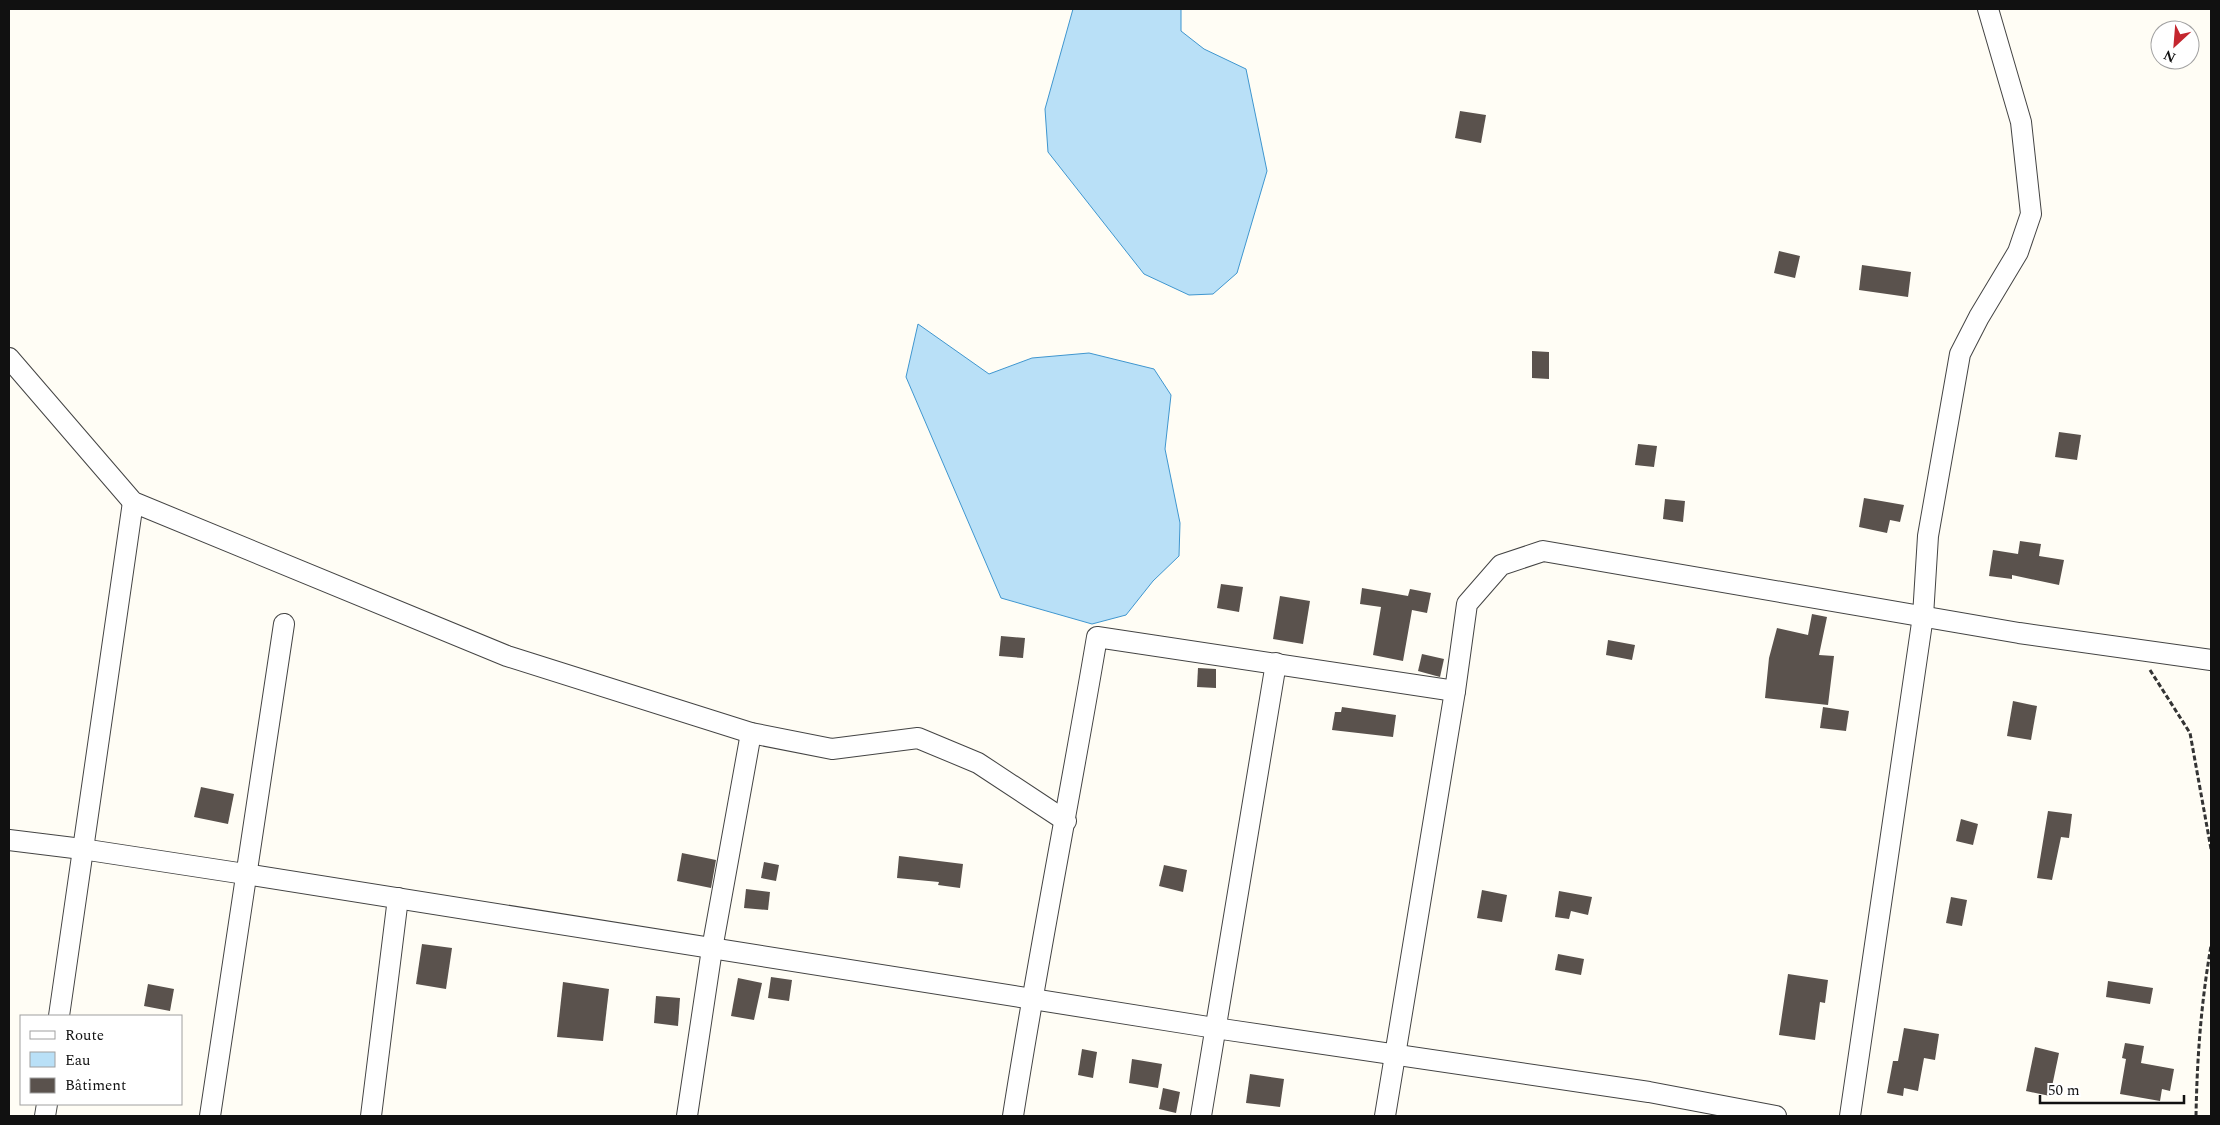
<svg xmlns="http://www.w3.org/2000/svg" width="2220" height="1125" viewBox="0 0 2220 1125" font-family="Spectral,serif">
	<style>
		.water { fill: #b9e0f7; stroke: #3f96cf }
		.building { fill: #5a524d }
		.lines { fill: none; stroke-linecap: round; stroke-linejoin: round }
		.street-casing { stroke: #444; stroke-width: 22 }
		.path { stroke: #333; stroke-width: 3; stroke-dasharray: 5 2.5; stroke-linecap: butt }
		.street { stroke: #fff; stroke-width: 20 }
	</style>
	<rect width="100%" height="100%" fill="#fffdf5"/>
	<!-- water -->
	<g class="water">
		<path d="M 1073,9 L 1181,9 L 1181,31 L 1204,49 L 1246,69 L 1267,171 L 1237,273 L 1213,294 L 1189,295 L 1144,274 L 1048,152 L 1045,109 Z"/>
		<path d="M 918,324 L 989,374 L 1032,358 L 1089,353 L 1154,369 L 1171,395 L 1165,449 L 1180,523 L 1179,556 L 1153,581 L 1126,615 L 1092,624 L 1001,598 L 906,377 Z"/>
	</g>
	<!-- building -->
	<g class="building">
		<path d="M 1460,111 L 1486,115 L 1481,143 L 1455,138 Z"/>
		<path d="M 1779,251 L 1800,256 L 1795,278 L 1774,273 Z"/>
		<path d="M 1862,265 L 1911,272 L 1908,297 L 1859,290 Z"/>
		<path d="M 1532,351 L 1549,352 L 1549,379 L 1532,378 Z"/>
		<path d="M 2059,432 L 2081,435 L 2077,460 L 2055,457 Z"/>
		<path d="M 1638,444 L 1657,446 L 1654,467 L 1635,465 Z"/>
		<path d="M 1864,498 L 1904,505 L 1900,522 L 1890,520 L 1887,533 L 1859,527 Z"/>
		<path d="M 1665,499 L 1685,501 L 1683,522 L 1663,519 Z"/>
		<path d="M 2020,541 L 2041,544 L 2039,556 L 2064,560 L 2059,585 L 2012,575 L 2012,579 L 1989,576 L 1993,550 L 2018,554 Z"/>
		<path d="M 1221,584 L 1243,587 L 1239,612 L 1217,608 Z"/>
		<path d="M 1362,588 L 1408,596 L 1410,589 L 1431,593 L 1427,613 L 1412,610 L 1403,661 L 1373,655 L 1381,607 L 1360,604 Z"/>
		<path d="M 1280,596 L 1310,601 L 1303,644 L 1273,639 Z"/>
		<path d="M 1812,614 L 1827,617 L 1819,655 L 1834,656 L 1828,705 L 1765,698 L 1769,658 L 1777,628 L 1808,635 Z"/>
		<path d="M 1001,636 L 1025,638 L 1023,658 L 999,656 Z"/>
		<path d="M 1608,640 L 1635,645 L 1632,660 L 1606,655 Z"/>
		<path d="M 1422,654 L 1444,659 L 1440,677 L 1418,671 Z"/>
		<path d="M 1198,668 L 1216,669 L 1216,688 L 1197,687 Z"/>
		<path d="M 2013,701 L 2037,706 L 2031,740 L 2007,736 Z"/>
		<path d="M 1342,707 L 1396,715 L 1393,737 L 1332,730 L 1335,712 L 1341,712 Z"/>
		<path d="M 1823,707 L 1849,711 L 1846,731 L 1820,728 Z"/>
		<path d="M 201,787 L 234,794 L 228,824 L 194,817 Z"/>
		<path d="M 2048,811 L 2072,814 L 2069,838 L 2061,837 L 2052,880 L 2037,878 Z"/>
		<path d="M 1961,819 L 1978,824 L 1973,845 L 1956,841 Z"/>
		<path d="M 682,853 L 716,860 L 711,888 L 677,881 Z"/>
		<path d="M 899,856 L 963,864 L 960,888 L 938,885 L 939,882 L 897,878 Z"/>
		<path d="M 764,862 L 779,865 L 776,881 L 761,878 Z"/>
		<path d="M 1164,865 L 1187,870 L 1183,892 L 1159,886 Z"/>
		<path d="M 746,889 L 770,892 L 768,910 L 744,908 Z"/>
		<path d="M 1482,890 L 1507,895 L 1502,922 L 1477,918 Z"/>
		<path d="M 1559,891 L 1592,897 L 1588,915 L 1571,911 L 1569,919 L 1555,917 Z"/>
		<path d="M 1951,897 L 1967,900 L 1962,926 L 1946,923 Z"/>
		<path d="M 422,944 L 452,948 L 446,989 L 416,984 Z"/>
		<path d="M 1558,954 L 1584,959 L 1581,975 L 1555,970 Z"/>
		<path d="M 1788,974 L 1828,980 L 1825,1003 L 1820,1002 L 1815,1040 L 1779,1035 Z"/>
		<path d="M 771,977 L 792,980 L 789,1001 L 768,998 Z"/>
		<path d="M 738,978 L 762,983 L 754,1020 L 731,1016 Z"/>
		<path d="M 2108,981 L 2153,988 L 2150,1004 L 2106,997 Z"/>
		<path d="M 563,982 L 609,989 L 603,1041 L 557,1037 Z"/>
		<path d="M 148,984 L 174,989 L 170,1011 L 144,1006 Z"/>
		<path d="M 656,996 L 680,998 L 678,1026 L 654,1023 Z"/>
		<path d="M 1904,1028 L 1939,1034 L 1935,1060 L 1924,1058 L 1918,1091 L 1904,1088 L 1903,1096 L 1887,1093 L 1893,1061 L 1898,1061 Z"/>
		<path d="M 2125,1043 L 2144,1046 L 2141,1063 L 2174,1069 L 2170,1091 L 2162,1089 L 2160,1101 L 2120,1094 L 2126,1059 L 2122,1058 Z"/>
		<path d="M 2035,1047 L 2059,1053 L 2050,1096 L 2026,1091 Z"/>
		<path d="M 1082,1049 L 1097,1052 L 1093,1078 L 1078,1075 Z"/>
		<path d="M 1132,1059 L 1162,1064 L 1158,1088 L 1129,1083 Z"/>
		<path d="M 1250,1074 L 1284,1079 L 1280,1107 L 1246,1103 Z"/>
		<path d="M 1163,1088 L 1180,1092 L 1176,1113 L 1159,1109 Z"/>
	</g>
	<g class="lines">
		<defs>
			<g id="street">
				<path d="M 9,358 L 133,502 L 507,656 L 751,733 L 832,749 L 918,738 L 978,763 L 1066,821"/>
				<path d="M 9,840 L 82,849 L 245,874 L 1215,1028 L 1649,1092 L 1776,1116"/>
				<path d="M 59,1016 L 133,502"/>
				<path d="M 45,1116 L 47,1104"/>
				<path d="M 210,1116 L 284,624"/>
				<path d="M 371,1116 L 398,898"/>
				<path d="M 687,1116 L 712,949 L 751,733"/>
				<path d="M 1013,1116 C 1038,956 1070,797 1097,637 L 1455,691"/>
				<path d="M 1201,1116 L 1276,663"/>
				<path d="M 1385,1116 L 1455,691 L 1467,604 L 1501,565 L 1543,551 L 2019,633 L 2211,660"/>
				<path d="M 1850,1116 L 1923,616 L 1928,536 L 1960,354 L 1979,317 L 2018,252 L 2031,214 L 2021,122 L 1988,9"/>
			</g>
		</defs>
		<!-- street casing -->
		<use href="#street" class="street-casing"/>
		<!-- path -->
		<g class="path">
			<path d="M 2150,670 L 2190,733 L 2211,849"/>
			<path d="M 2196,1116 C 2197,1059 2201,1003 2211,946"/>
		</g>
		<!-- street -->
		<use href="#street" class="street"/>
	</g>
	<!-- border -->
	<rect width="2220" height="1125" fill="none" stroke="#111111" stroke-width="20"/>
	<!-- legend -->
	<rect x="20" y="1015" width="162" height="90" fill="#ffffff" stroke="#a0a0a0"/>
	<rect x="30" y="1031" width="25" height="8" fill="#ffffff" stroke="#a0a0a0"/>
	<text x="65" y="1040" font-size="15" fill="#111111">Route</text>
	<rect x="30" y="1052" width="25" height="15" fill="#b9e0f7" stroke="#a0a0a0"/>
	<text x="65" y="1065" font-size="15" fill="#111111">Eau</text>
	<rect x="30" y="1078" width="25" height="15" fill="#5a524d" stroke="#a0a0a0"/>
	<text x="65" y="1090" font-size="15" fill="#111111">Bâtiment</text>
	<!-- north arrow -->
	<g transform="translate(2175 45) rotate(206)"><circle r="24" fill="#ffffff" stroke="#a0a0a0"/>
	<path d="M0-4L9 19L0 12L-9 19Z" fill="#c4262e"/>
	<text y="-8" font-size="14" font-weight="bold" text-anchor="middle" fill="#111111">N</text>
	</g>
	<!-- scale -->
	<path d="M2040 1095v8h144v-8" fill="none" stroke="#111111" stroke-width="2.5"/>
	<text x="2048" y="1095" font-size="15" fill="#111111" stroke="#ffffff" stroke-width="4" paint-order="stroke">50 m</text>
</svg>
